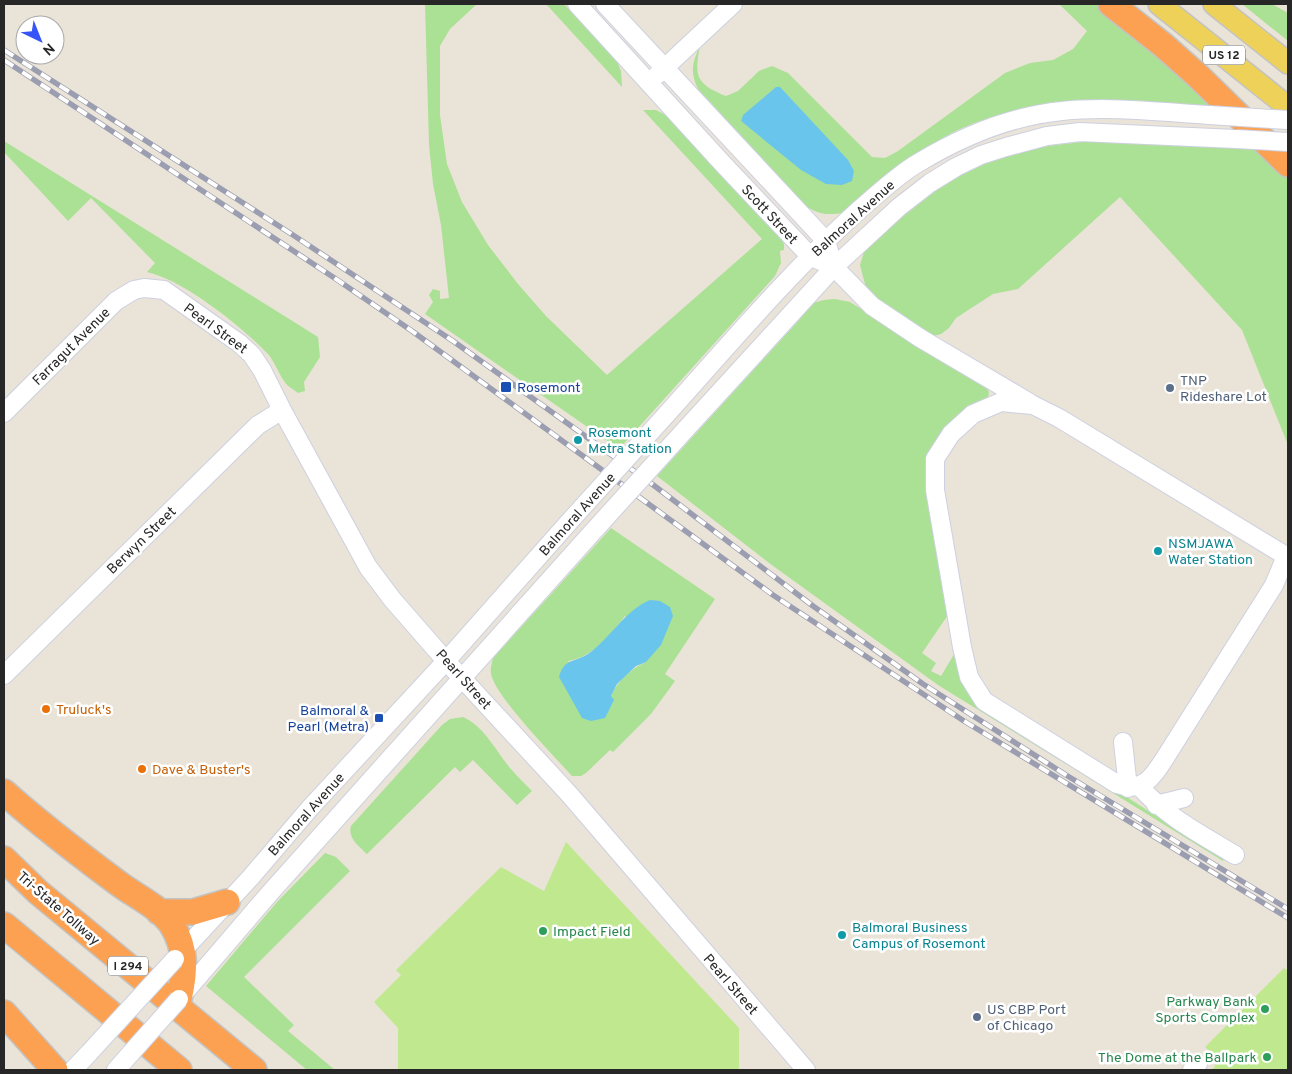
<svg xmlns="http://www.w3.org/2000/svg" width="1292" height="1074" viewBox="0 0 1292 1074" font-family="Overpass,sans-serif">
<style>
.green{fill:#abe194;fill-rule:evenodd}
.pitch{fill:#bfe88f}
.water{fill:#6ac5ec}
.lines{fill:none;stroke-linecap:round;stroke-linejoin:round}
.minor-casing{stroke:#cdd0e0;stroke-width:20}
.major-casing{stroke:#c3c3c3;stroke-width:24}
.highway-casing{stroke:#c3c3c3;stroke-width:28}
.minor{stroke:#fff;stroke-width:18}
.major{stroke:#eed158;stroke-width:21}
.highway{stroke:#fca151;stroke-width:25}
.rail-casing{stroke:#9b9eb1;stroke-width:5.5}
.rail{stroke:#fff;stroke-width:4;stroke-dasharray:11;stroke-linecap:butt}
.minor-bridge-casing{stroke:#cdd0e0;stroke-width:20;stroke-linecap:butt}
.minor-bridge{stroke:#fff;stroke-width:18}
.transit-dot{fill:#1a4fb4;stroke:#fff;stroke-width:2}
.service-dot{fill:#5c6f8a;stroke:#fff;stroke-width:2}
.culture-dot{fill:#0f9aa8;stroke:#fff;stroke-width:2}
.food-dot{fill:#e8710a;stroke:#fff;stroke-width:2}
.leisure-dot{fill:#2e9e5b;stroke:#fff;stroke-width:2}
.labels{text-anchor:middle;stroke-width:5;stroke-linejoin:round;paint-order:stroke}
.shield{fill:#fff;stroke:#686868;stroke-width:1}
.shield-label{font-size:12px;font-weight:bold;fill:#272727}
.street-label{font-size:14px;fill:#272727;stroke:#fff}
.service-label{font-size:14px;fill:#4e5e75;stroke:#fff;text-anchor:start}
.transit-label{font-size:14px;fill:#164399;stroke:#fff;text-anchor:start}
.culture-label{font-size:14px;fill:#0d838f;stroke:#fff;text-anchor:start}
.food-label{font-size:14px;fill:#c56008;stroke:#fff;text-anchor:start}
.leisure-label{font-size:14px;fill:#27864d;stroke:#fff;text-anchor:end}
</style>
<rect width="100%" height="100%" fill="#eae3d8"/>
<!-- green -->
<path class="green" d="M 425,4 L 477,4 L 450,29 L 440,46 L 440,115 L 447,164 L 462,202 L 488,245 L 518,284 L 546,316 L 607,375 L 762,239 L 643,110 L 656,110 L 671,118 L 778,233 L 784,244 L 784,250 L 780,251 L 781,263 L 775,276 L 619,449 L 425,314 L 433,302 L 429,295 L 433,289 L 440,291 L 440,299 L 449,298 L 441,225 L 433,184 L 429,145 Z
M 546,4 L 564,4 L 616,59 L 621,71 L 622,87 Z
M 1059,4 L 1098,4 L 1133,32 L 1218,106 C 1129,102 1044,91 960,129 C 918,148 880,185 844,213 C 828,215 820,215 807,207 L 698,89 C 690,72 692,63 700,46 C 694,76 696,84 726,96 L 738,91 L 759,71 L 772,66 L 788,73 L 872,157 L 885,158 L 898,151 L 1005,73 L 1030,63 L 1053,60 L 1073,49 L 1087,31 Z
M 1242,4 L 1272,4 L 1288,13 L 1288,41 Z
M 4,141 L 318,337 L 320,357 L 304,382 L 305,391 L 298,393 C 293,389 287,386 284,381 C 278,372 274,361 268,354 C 242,327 184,280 147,272 L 155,263 L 91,198 L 68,221 L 4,152 Z
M 1090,141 L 1260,147 L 1288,178 L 1288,445 L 1242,330 L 1120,197 L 1018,289 L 993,294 L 956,318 L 949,328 L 941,334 L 933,336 L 878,302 L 866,288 L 860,265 L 864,252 L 893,221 L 936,187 L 989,160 L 1038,147 Z
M 835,299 L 850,302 L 986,386 L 989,392 L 988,398 L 940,438 L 948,615 L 922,653 L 936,663 L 931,671 L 941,676 L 956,651 L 990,710 L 1224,859 L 1223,861 L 938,685 L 769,563 L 657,476 L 800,319 L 797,316 C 810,303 817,300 835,299 Z
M 611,528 L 715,599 L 665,674 L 675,681 L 651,714 L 613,752 L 610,750 L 586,773 L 581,776 L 572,776 C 556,758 492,693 491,673 C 490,669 492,663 493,658 ZM 625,616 L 646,662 C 630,669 618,681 611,696 L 568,661 C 593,657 611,635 625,616 Z
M 463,717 C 484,726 496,751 510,768 C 517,776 525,784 532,791 L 517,805 L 473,760 L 460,772 L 455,767 L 367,854 C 360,847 347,838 351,826 L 442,725 L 450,719 Z
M 325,853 L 336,857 L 350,871 L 244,977 L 294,1025 L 288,1031 L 335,1070 L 307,1070 L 206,986 L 277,902 Z"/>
<!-- pitch -->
<path class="pitch" d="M 566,842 L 739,1028 L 739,1070 L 398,1070 L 398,1028 L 374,1002 L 401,975 L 396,970 L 501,867 L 544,891 Z
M 1284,968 L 1288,971 L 1288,1070 L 1212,1070 L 1215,1066 C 1214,1057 1212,1053 1205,1047 Z"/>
<!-- water -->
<path class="water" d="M 776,87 L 780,87 L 848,160 L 854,171 L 852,181 L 842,185 L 826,184 L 801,170 L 741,121 L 743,115 Z
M 650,600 L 660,601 L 670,607 L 673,616 L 661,645 L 646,662 L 636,666 L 617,684 L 611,696 L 614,700 L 605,718 L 591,721 L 582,718 L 559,677 C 564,658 574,663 588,654 C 611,638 624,611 650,600 Z"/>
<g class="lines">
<defs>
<path id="minor" d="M 577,4 L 723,164 L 810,256 L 834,267 L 872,306 L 920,338 L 1030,403
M 605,4 L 826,241 L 829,251
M 657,75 L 733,4
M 1001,402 L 1033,405 L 1059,418 L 1286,556 L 1274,585 L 1165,758 C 1152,778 1143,793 1117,784 L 984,701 L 969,677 L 962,647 L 935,490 L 935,459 L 951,434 L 973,414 Z
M 4,413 L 116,301 L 134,290 L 144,288 L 164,290 L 239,343 L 252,355 L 262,370 L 282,410 L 368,567 L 392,599 L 446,661 L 569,794 L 806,1070
M 665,416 C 728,346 789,273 859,210 C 878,194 896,176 918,163 C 961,137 1011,116 1062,111 C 1110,106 1161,112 1209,115
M 685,430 L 834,267 L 899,207 L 930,183 L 956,167 L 981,155 L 1006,147 L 1047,136 L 1080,132 L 1236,139
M 4,675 L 258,425 L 282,410
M 1123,742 L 1128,788
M 1139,786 C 1168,818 1199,833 1235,855
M 1156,805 L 1184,798
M 177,957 L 251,877 L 310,808 L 446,661 L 569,522
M 179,999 L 269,894 L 589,536
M 73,1070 L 89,1053
M 116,1070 L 131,1053
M 1192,1070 L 1198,1064"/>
<path id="major" d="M 1159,4 L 1288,107
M 1214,4 L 1288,63"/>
<path id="highway" d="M 1111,4 L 1163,45 L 1199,77 L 1288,164
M 4,792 C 40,824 79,854 118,883 C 135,896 160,907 172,925 C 187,949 185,973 179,999
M 4,859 L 38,892 L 254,1070
M 159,912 L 193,912 L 227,902
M 4,925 L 179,1070
M 4,1013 L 55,1070"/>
</defs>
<!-- minor casing -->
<use href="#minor" class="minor-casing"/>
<!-- major casing -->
<use href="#major" class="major-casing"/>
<!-- highway casing -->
<use href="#highway" class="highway-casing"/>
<!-- minor -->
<use href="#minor" class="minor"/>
<!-- major -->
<use href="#major" class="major"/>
<!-- highway -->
<use href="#highway" class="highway"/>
<defs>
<path id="rail" d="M 4,50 L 293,235 L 453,341 L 652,484 L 813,606 L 923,684 L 1066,775 L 1288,909
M 4,60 L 336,279 L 412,331 L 773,595 L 964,721 L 1288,918"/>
</defs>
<!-- rail casing -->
<use href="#rail" class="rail-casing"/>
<!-- rail -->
<use href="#rail" class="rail"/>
<defs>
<path id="minor-bridge" d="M 1209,115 L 1288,120
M 1236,139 L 1288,142
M 569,522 L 665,416
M 589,536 L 685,430
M 89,1053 L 175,959
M 131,1053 L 179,999"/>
</defs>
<!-- minor-bridge casing -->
<use href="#minor-bridge" class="minor-bridge-casing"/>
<!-- minor-bridge -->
<use href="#minor-bridge" class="minor-bridge"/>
</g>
<!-- markers -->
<g class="transit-dot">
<rect x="500" y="381" width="12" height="12" rx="2.5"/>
<rect x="374" y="713" width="10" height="10" rx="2.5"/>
</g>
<g class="service-dot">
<circle cx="1170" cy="388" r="5"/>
<circle cx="977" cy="1017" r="5"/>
</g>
<g class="culture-dot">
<circle cx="578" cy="440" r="5"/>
<circle cx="1158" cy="551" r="5"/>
<circle cx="842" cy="935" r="5"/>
</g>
<g class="food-dot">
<circle cx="46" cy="709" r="5"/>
<circle cx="142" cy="769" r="5"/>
</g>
<g class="leisure-dot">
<circle cx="543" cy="931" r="5"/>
<circle cx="1265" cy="1009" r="5"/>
<circle cx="1267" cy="1057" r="5"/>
</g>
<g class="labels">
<!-- shield labels -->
<g class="shield">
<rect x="1203" y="45.5" width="42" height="19" rx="4"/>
<rect x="108" y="956.5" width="40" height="19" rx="4"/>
</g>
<g class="shield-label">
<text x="1224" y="59">US 12</text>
<text x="128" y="970">I 294</text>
</g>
<!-- street labels -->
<g class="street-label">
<text transform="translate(770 214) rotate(47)" y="5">Scott Street</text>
<text transform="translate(853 218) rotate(-42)" y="5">Balmoral Avenue</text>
<text transform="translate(216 328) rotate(36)" y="5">Pearl Street</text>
<text transform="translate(71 346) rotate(-45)" y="5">Farragut Avenue</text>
<text transform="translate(577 514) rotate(-48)" y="5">Balmoral Avenue</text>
<text transform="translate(141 540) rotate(-44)" y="5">Berwyn Street</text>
<text transform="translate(464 679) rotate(48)" y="5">Pearl Street</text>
<text transform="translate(306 814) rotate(-48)" y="5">Balmoral Avenue</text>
<text transform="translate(59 908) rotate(41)" y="5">Tri-State Tollway</text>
<text transform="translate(731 984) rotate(49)" y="5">Pearl Street</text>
</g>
<!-- service labels -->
<g class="service-label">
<text x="1180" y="385">TNP<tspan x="1180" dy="16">Rideshare Lot</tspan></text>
<text x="987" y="1014">US CBP Port<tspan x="987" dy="16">of Chicago</tspan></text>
</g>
<!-- transit labels -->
<g class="transit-label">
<text x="517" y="392">Rosemont</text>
<text x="369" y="715" text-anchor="end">Balmoral &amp;<tspan x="369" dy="16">Pearl (Metra)</tspan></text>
</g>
<!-- culture labels -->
<g class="culture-label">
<text x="588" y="437">Rosemont<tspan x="588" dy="16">Metra Station</tspan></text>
<text x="1168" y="548">NSMJAWA<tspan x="1168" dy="16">Water Station</tspan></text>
<text x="852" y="932">Balmoral Business<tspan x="852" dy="16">Campus of Rosemont</tspan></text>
</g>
<!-- food labels -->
<g class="food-label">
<text x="56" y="714">Truluck's</text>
<text x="152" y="774">Dave &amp; Buster's</text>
</g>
<!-- leisure labels -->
<g class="leisure-label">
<text x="553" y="936" text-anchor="start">Impact Field</text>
<text x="1255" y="1006">Parkway Bank<tspan x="1255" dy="16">Sports Complex</tspan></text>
<text x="1257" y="1062">The Dome at the Ballpark</text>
</g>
</g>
<!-- border -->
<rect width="1292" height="1074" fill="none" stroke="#272727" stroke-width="10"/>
<!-- north arrow -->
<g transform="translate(40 40) rotate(137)"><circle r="24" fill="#ffffff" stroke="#a9a9a9"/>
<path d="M0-4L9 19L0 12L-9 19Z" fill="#3754f7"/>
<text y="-8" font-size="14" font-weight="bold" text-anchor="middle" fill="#272727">N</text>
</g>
</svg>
